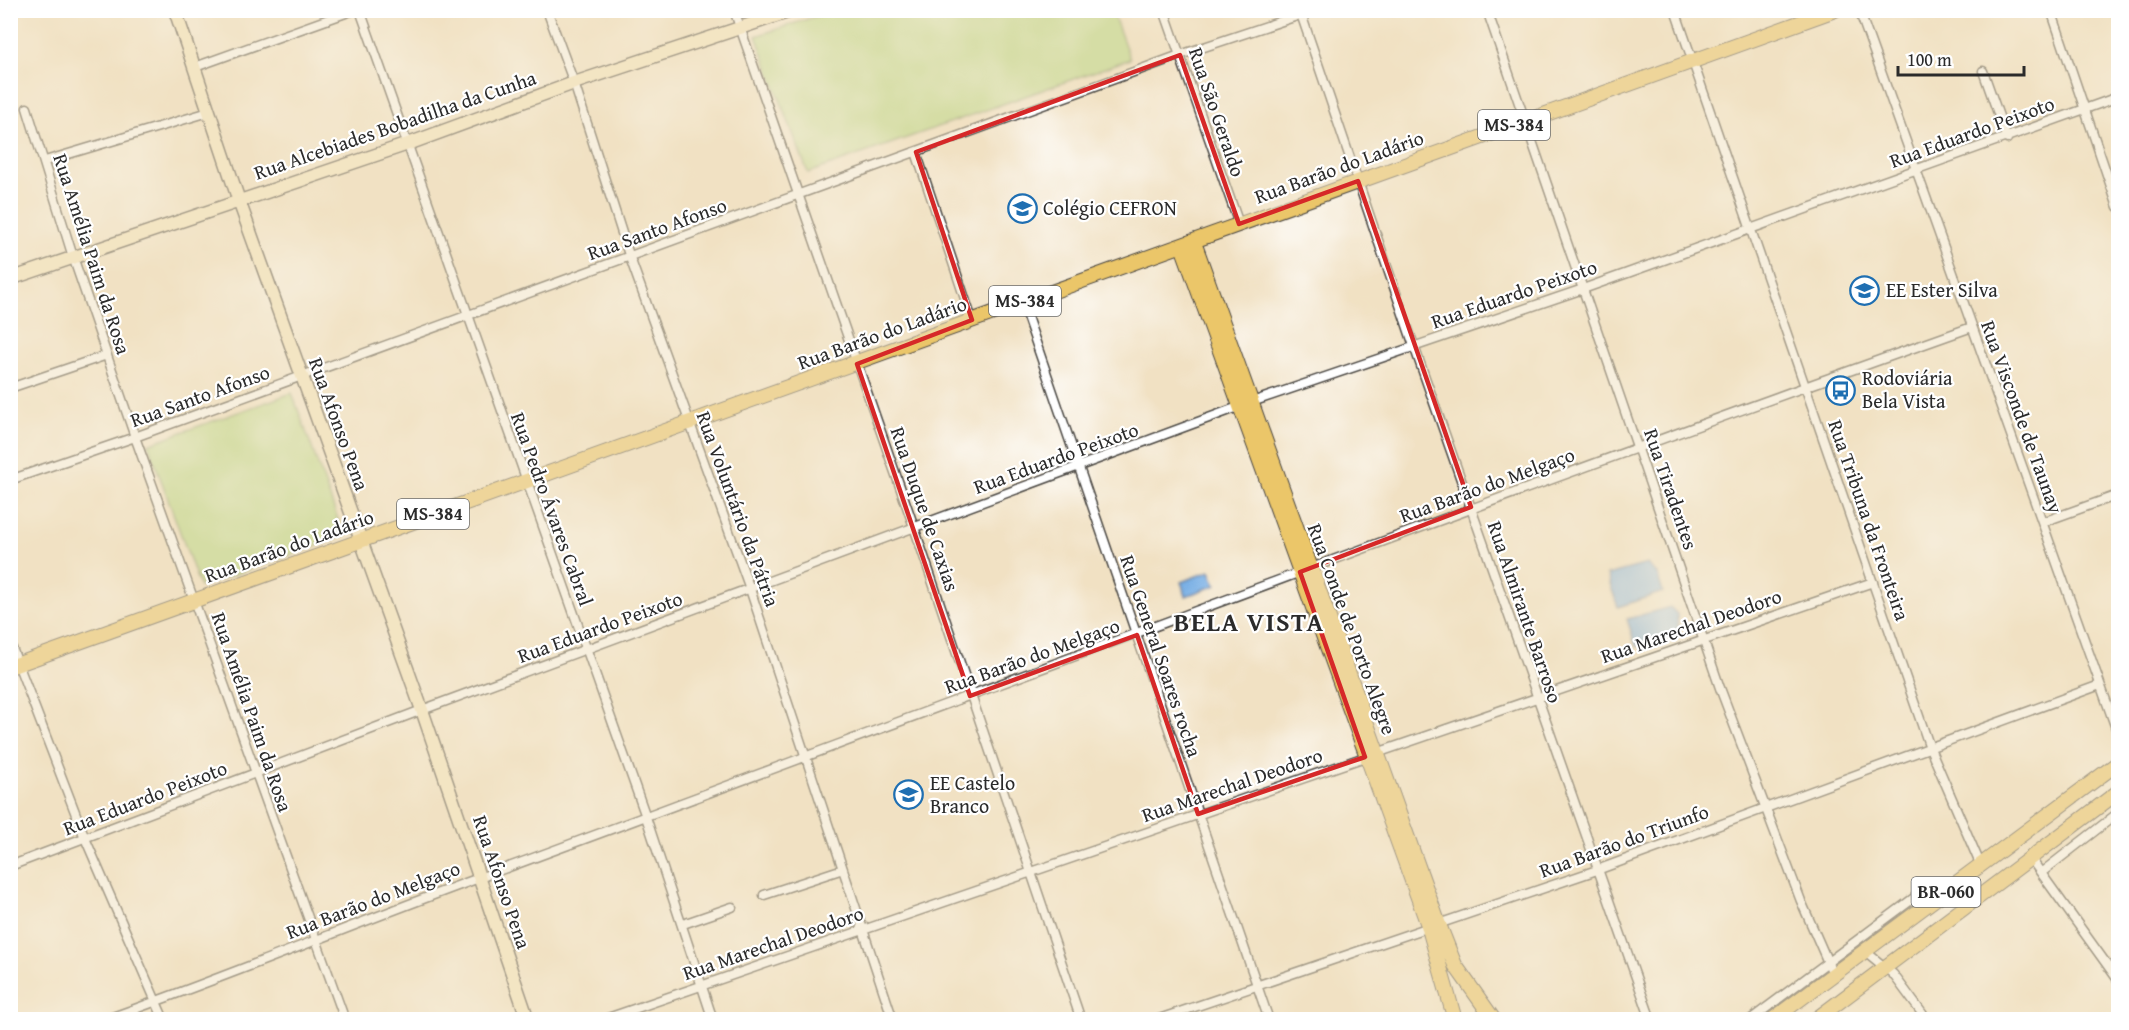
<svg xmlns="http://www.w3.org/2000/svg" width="2129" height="1030" viewBox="0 0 2129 1030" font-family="'Gentium Book Plus',serif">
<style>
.green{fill:#b4d780;stroke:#708156;stroke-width:1.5}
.water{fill:#76ade4;stroke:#506c88;stroke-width:1.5}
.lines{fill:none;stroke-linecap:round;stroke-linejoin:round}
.street-casing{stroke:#494642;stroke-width:11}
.secondary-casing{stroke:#494642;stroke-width:15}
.primary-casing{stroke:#494642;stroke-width:16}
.street{stroke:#fff;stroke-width:8}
.secondary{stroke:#f7e8c3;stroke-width:12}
.primary{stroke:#ebc669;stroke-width:14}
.marked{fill:none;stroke:#d62828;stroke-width:4.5;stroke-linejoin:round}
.labels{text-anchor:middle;stroke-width:4.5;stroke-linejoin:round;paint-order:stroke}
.shield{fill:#fff;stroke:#6b6b6b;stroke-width:1.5}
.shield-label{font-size:18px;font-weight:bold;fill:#2b2b2b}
.street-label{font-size:20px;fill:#2b2b2b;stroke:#fff}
.poi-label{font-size:20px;fill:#2b2b2b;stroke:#fff;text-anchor:start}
.district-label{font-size:26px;font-weight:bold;letter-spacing:1.5px;fill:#2b2b2b;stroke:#fff}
</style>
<rect width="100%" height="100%" fill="#fff"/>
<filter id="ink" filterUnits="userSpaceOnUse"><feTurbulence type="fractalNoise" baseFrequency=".0167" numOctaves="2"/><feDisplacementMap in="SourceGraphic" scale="12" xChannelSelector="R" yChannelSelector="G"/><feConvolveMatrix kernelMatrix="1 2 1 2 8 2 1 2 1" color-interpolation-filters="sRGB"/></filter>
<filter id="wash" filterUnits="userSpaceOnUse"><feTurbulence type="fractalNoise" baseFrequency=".008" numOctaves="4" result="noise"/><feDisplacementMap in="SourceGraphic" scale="24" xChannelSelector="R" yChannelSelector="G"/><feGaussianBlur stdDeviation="1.35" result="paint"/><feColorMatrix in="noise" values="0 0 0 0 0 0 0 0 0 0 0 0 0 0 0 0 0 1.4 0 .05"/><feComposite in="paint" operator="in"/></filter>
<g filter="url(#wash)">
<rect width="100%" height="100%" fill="#f1e1c3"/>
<!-- green -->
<path class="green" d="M 832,11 L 1112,11 L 1130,59 L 808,173 L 756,36 Z
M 292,393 L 344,536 L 200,587 L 148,444 Z"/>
<!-- water -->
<path class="water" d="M 1647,564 L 1657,574 L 1663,592 L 1618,607 L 1607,575 Z
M 1210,571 L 1216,585 L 1186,596 L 1181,582 Z
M 1670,607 L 1677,614 L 1678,630 L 1636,647 L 1627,619 Z"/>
</g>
<g filter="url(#ink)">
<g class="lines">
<defs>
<path id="street" d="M 360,10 L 646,817 L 713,1020
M 547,10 L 574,83 L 629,255 L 750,589 L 893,1020
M 734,10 L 914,527 L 1081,1020
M 1164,10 L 1239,224
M 1487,10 L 1720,688 L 1801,901 L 1833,974
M 1675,10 L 1930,748 L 1981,866
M 1859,10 L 2118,734
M 2051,10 L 2118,207
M 1300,11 L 1414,346 L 1651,1020
M 195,67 L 354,10
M 1983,71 L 2007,139
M 27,108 L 73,257 L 135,437 L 345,1020
M 916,152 L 972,320
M 45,161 L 209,112
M 1022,302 L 1269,1020
M 10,388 L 107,355
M 10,480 L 135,437 L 1180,55 L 1315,10
M 2043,522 L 2118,495
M 10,643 L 85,838 L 164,1020
M 2031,859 L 2118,980
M 10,866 L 422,710 L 1249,403 L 1583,289 L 2118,97
M 2042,872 L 2118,813
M 764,895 L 843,869
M 683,924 L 732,907
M 1865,951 L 1893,974 L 1927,1020
M 104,1020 C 230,976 353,924 479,878 C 977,694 1472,505 1972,327
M 602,1020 L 1873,582
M 1156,1020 L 1597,870 L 2100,685
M 1750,1020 L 1926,889"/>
<path id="secondary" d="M 175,10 L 239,201 L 422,710 L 528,1020
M 10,279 L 408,144 L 574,83 L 794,10"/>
<path id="primary" d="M 1194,242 L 1438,922 L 1455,965 L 1494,1020
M 1182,246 L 1428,925 L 1455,1020
M 10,667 L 1835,10
M 1772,1020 L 2118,763
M 1815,1020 L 2118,792"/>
</defs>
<!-- street casing -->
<use href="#street" class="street-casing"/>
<!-- secondary casing -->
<use href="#secondary" class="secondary-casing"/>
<!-- primary casing -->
<use href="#primary" class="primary-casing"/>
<!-- street -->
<use href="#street" class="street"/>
<!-- secondary -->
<use href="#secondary" class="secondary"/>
<!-- primary -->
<use href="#primary" class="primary"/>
</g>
</g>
<!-- marked area -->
<path d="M0 0H2129V1030H0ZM 1180,55 L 1239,224 L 1358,181 L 1471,507 L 1300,572 L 1365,757 L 1198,814 L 1137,635 L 970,696 L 857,364 L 972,320 L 916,152 Z" fill="#f1e1c3" fill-opacity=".55" fill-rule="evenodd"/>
<path class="marked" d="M 1180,55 L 1239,224 L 1358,181 L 1471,507 L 1300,572 L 1365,757 L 1198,814 L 1137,635 L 970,696 L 857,364 L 972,320 L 916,152 Z"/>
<!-- icons -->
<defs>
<symbol id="school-ring" viewBox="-11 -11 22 22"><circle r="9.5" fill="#fff" stroke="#1f6fb2" stroke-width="1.5"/><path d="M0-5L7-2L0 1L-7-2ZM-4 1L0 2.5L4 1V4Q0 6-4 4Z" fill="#1f6fb2"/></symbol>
<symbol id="bus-ring" viewBox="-11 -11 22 22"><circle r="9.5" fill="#fff" stroke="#1f6fb2" stroke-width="1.5"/><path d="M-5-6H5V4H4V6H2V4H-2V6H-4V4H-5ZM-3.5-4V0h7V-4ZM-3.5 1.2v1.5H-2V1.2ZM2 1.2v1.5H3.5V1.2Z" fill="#1f6fb2"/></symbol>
</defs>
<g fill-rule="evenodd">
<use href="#school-ring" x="1006" y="192" width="33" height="33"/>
<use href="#school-ring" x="1848" y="274" width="33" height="33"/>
<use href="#bus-ring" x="1824" y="374" width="33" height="33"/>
<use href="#school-ring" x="892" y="778" width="33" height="33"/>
</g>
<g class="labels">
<!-- shield labels -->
<g class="shield">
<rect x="1478" y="110" width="72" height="30" rx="4.5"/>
<rect x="989" y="286" width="72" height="30" rx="4.5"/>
<rect x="397" y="499" width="72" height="30" rx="4.5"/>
<rect x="1911.5" y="877" width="69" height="30" rx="4.5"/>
</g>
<g class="shield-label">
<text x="1514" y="131">MS-384</text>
<text x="1025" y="307">MS-384</text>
<text x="433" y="520">MS-384</text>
<text x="1946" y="898">BR-060</text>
</g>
<!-- street labels -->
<g class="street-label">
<text transform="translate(1217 112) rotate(71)" y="7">Rua São Geraldo</text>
<text transform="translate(395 125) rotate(-19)" y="7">Rua Alcebiades Bobadilha da Cunha</text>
<text transform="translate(1972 132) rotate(-20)" y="7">Rua Eduardo Peixoto</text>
<text transform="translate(1339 167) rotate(-20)" y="7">Rua Barão do Ladário</text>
<text transform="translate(657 229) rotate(-20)" y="7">Rua Santo Afonso</text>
<text transform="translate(92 254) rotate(72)" y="7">Rua Amélia Paim da Rosa</text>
<text transform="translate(1514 294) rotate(-19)" y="7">Rua Eduardo Peixoto</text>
<text transform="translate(882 333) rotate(-20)" y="7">Rua Barão do Ladário</text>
<text transform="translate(200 396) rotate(-20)" y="7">Rua Santo Afonso</text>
<text transform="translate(2022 417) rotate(70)" y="7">Rua Visconde de Taunay</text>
<text transform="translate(339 424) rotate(70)" y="7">Rua Afonso Pena</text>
<text transform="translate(1056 458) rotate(-20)" y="7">Rua Eduardo Peixoto</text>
<text transform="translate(1487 485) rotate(-20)" y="7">Rua Barão do Melgaço</text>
<text transform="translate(1671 489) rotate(71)" y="7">Rua Tiradentes</text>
<text transform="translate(552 509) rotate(70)" y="7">Rua Pedro Ávares Cabral</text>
<text transform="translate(738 509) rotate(70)" y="7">Rua Voluntário da Pátria</text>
<text transform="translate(925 509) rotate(71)" y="7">Rua Duque de Caxias</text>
<text transform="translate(1869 520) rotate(71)" y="7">Rua Tribuna da Fronteira</text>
<text transform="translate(289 546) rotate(-20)" y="7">Rua Barão do Ladário</text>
<text transform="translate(1525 612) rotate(71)" y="7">Rua Almirante Barroso</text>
<text transform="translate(1691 626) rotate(-19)" y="7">Rua Marechal Deodoro</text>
<text transform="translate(600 627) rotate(-20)" y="7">Rua Eduardo Peixoto</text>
<text transform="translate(1352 629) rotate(70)" y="7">Rua Conde de Porto Alegre</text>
<text transform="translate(1032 656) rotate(-20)" y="7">Rua Barão do Melgaço</text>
<text transform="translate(1161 656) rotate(71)" y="7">Rua General Soares rocha</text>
<text transform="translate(252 712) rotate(71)" y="7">Rua Amélia Paim da Rosa</text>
<text transform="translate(1232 785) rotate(-19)" y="7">Rua Marechal Deodoro</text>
<text transform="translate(145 798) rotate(-21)" y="7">Rua Eduardo Peixoto</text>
<text transform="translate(1624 841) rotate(-20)" y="7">Rua Barão do Triunfo</text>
<text transform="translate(502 882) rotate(71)" y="7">Rua Afonso Pena</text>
<text transform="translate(373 900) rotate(-21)" y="7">Rua Barão do Melgaço</text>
<text transform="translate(773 943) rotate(-19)" y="7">Rua Marechal Deodoro</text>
</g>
<!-- poi labels -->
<g class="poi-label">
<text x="1043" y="215">Colégio CEFRON</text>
<text x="1886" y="297">EE Ester Silva</text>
<text x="1862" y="385">Rodoviária<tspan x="1862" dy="23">Bela Vista</tspan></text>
<text x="930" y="790">EE Castelo<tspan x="930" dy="23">Branco</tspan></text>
</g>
<!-- district labels -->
<g class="district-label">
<text x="1249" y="631">BELA VISTA</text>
</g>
</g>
<!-- margin -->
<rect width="2129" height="1030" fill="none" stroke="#fff" stroke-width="36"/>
<!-- scale -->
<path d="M1898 66v9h126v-9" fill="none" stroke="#2b2b2b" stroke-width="3"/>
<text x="1907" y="66" font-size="18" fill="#2b2b2b" stroke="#ffffff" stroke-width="4.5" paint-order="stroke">100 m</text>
</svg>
